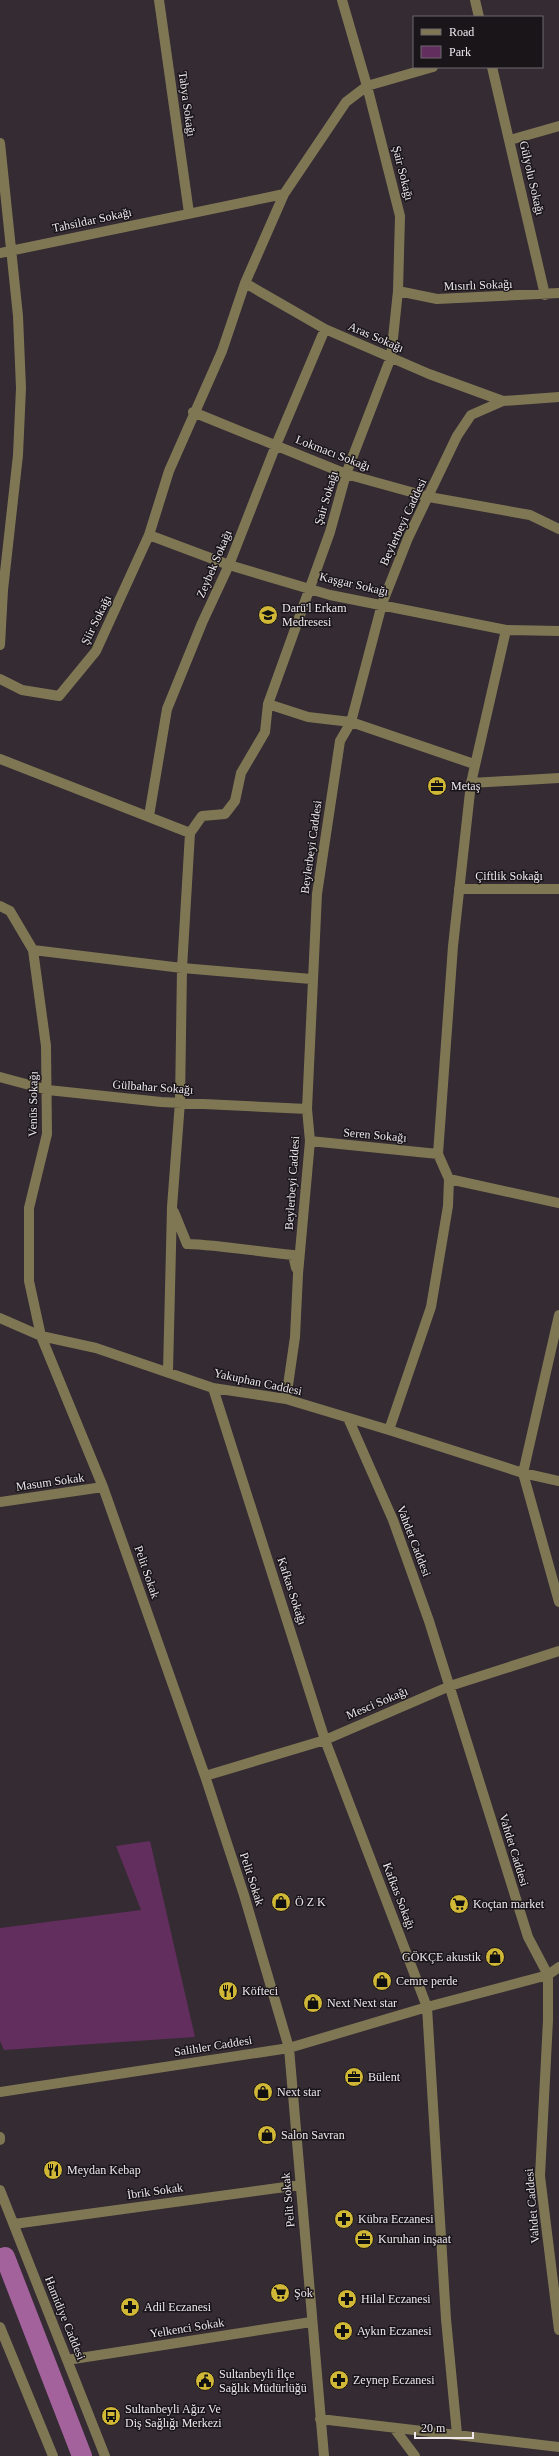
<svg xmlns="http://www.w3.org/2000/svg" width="559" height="2456" viewBox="0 0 559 2456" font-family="'Times New Roman',serif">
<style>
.green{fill:#622e5d}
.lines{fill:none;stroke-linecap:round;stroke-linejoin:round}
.canal{stroke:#a3629c;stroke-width:20}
.minor{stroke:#7f7754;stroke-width:10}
.labels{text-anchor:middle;stroke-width:3;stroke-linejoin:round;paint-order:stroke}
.street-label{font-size:12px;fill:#eee8ed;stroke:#191519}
.poi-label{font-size:12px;fill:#eee8ed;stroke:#191519;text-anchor:start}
</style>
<rect width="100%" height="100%" fill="#342b33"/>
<!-- green -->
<path class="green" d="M 150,1841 L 195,2037 L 4,2050 L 0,2041 L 0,1928 L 141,1910 L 116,1846 Z"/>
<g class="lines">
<!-- canal -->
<path class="canal" d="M 5,2257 L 82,2456"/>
<!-- minor -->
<path class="minor" d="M 159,0 L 189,213
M 475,0 L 479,17
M 433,67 L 367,86 L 400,216 L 398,291 L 391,357 L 346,474 L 330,532 L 268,704 L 308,717 L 351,722 L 474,764
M 492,67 L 545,295
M 510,140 L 559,126
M 0,143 L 18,316 L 21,388 L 18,455 L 3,590 L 0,645
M 0,253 L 284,194
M 245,283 L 325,329 L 429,374 L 503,401
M 398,291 L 437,299 L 559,293
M 193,412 L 346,474 L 429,497 L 530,515 L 559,529
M 149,535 L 229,565 L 330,595 L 506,630 L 559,631
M 0,679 L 22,690 L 59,696 L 96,651 L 149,535 L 169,471 L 222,351 L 245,283 L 284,194 L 346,102 L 367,86 L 342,0
M 0,759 L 190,833 L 182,968 L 180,1102 L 172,1207 L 168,1371
M 471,783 L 559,778
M 149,816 L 167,709 L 202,623 L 229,565 L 276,445 L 325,329
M 190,833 L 202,816 L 225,814 L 235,801 L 241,773 L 265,732 L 268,704
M 459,889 L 559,889
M 0,906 L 10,911 L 33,950 L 46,1046 L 47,1134 L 29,1208 L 29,1281 L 41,1336 L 103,1487 L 205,1776 L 244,1895 L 289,2048 L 324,2456
M 33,950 L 182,968 L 311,979
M 0,1077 L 48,1090 L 161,1102 L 307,1109
M 310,1141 L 438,1154
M 449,1179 L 438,1154 L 453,946 L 471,783 L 506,630
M 174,1212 L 187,1244 C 222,1245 258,1252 293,1255 L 296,1268
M 559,1315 L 523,1473 L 559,1602
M 0,1318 L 41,1336 L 96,1348 L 213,1388 L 286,1399 L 389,1430 L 523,1473 L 559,1481
M 213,1388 L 325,1740 L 427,2007 L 446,2319 L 457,2434
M 286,1399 L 295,1337 L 298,1274 L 310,1141 L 307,1109 L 317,894 L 340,741 L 351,722 L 382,604 L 408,538 L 457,436 L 471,415 L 503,401 L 559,397
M 348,1418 L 393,1520 L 429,1621 L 528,1937 L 548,1975 L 548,2020 L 540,2176 L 559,2330
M 389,1430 L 431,1307 L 448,1206 L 449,1179 L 559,1203
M 0,1502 L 103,1487
M 205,1776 L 325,1740 L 450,1686 L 559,1651
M 0,2092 L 289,2048 L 427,2007 L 548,1975 L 559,1967
M 0,2137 L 0,2140
M 0,2190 L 105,2456
M 14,2224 L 300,2185
M 0,2327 L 53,2456
M 67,2360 L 311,2322
M 320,2419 L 559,2447
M 394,2428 L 415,2456"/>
</g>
<!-- icons -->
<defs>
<symbol id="school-disc" viewBox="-11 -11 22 22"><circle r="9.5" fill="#d1b736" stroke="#191519"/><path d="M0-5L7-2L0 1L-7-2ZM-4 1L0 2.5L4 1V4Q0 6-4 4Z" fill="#111"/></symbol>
<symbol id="office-disc" viewBox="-11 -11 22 22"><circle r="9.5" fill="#d1b736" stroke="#191519"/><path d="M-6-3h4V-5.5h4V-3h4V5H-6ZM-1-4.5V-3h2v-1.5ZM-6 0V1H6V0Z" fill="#111"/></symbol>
<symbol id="shop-disc" viewBox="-11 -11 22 22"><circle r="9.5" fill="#d1b736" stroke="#191519"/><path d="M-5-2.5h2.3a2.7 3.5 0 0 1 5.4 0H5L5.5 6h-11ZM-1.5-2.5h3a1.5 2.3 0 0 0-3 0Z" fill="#111"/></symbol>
<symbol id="supermarket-disc" viewBox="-11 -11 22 22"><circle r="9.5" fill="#d1b736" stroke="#191519"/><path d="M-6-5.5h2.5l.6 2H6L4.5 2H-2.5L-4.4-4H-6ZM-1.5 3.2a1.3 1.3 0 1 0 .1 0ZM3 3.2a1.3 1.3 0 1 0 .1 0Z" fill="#111"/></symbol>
<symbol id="restaurant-disc" viewBox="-11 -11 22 22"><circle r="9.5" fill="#d1b736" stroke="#191519"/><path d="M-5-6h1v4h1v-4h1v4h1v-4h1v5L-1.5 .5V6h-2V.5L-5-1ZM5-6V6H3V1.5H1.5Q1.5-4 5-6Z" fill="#111"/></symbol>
<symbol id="pharmacy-disc" viewBox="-11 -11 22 22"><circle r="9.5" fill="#d1b736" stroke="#191519"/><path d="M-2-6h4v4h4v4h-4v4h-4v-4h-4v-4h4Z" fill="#111"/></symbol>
<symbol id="civic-disc" viewBox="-11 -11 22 22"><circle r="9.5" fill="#d1b736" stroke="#191519"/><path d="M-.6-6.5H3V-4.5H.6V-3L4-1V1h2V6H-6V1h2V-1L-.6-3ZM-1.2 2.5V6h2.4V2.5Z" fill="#111"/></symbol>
<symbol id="bus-disc" viewBox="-11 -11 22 22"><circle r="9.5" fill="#d1b736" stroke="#191519"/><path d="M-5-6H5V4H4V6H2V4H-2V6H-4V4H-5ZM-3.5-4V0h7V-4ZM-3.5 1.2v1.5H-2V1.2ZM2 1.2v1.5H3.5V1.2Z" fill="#111"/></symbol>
</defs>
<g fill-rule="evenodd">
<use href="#school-disc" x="257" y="604" width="22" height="22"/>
<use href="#office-disc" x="426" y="775" width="22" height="22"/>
<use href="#shop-disc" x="270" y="1891" width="22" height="22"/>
<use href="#supermarket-disc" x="448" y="1893" width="22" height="22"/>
<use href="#shop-disc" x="484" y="1946" width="22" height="22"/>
<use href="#shop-disc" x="371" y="1970" width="22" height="22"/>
<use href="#restaurant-disc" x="217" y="1980" width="22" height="22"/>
<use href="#shop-disc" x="302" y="1992" width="22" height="22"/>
<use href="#office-disc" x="343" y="2066" width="22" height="22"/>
<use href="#shop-disc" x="252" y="2081" width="22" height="22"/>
<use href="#shop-disc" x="256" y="2124" width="22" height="22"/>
<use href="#restaurant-disc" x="42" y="2159" width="22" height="22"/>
<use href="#pharmacy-disc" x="333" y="2208" width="22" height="22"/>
<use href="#office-disc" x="353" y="2228" width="22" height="22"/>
<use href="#supermarket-disc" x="269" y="2282" width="22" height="22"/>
<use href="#pharmacy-disc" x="336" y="2288" width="22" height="22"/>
<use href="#pharmacy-disc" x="119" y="2296" width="22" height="22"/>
<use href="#pharmacy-disc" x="332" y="2320" width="22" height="22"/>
<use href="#pharmacy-disc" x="328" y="2369" width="22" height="22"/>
<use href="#civic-disc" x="194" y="2370" width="22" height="22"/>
<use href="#bus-disc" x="100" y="2405" width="22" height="22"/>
</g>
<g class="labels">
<!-- street labels -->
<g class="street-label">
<text transform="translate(187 104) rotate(82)" y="4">Tabya Sokağı</text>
<text transform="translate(403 173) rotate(76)" y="4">Şair Sokağı</text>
<text transform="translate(532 178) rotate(77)" y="4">Gülyolu Sokağı</text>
<text transform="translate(92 220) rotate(-12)" y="4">Tahsildar Sokağı</text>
<text transform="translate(478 285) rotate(-2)" y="4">Mısırlı Sokağı</text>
<text transform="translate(376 337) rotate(23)" y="4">Aras Sokağı</text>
<text transform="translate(333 453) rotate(21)" y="4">Lokmacı Sokağı</text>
<text transform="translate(326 498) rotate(-73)" y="4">Şair Sokağı</text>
<text transform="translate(403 522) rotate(-65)" y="4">Beylerbeyi Caddesi</text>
<text transform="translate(214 564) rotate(-67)" y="4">Zeybek Sokağı</text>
<text transform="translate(354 584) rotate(13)" y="4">Kaşgar Sokağı</text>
<text transform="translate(96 620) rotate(-64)" y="4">Şiir Sokağı</text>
<text transform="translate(311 847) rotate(-82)" y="4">Beylerbeyi Caddesi</text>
<text x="509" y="880">Çiftlik Sokağı</text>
<text transform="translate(153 1087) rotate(4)" y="4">Gülbahar Sokağı</text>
<text transform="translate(33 1104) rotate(-89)" y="4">Venüs Sokağı</text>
<text transform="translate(375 1135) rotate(5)" y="4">Seren Sokağı</text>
<text transform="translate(292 1183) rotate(-86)" y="4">Beylerbeyi Caddesi</text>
<text transform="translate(258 1382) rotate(12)" y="4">Yakuphan Caddesi</text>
<text transform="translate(50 1482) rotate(-8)" y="4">Masum Sokak</text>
<text transform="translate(414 1541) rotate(69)" y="4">Vahdet Caddesi</text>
<text transform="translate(147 1572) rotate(71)" y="4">Pelit Sokak</text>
<text transform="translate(292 1591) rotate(72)" y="4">Kafkas Sokağı</text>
<text transform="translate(377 1703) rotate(-23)" y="4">Mesci Sokağı</text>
<text transform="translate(514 1850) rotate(73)" y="4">Vahdet Caddesi</text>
<text transform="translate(252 1879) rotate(72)" y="4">Pelit Sokak</text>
<text transform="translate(399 1896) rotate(69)" y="4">Kafkas Sokağı</text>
<text transform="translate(213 2046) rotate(-9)" y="4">Salihler Caddesi</text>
<text transform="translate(155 2191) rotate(-8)" y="4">İbrik Sokak</text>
<text transform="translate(288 2200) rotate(-95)" y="4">Pelit Sokak</text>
<text transform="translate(532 2206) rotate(-95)" y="4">Vahdet Caddesi</text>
<text transform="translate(65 2318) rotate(68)" y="4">Hamidiye Caddesi</text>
<text transform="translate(187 2328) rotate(-9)" y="4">Yelkenci Sokak</text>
</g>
<!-- poi labels -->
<g class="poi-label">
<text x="282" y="612">Darü'l Erkam<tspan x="282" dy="14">Medresesi</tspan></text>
<text x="451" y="790">Metaş</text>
<text x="295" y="1906">Ö Z K</text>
<text x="473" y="1908">Koçtan market</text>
<text x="481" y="1961" text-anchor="end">GÖKÇE akustik</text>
<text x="396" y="1985">Cemre perde</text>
<text x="242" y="1995">Köfteci</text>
<text x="327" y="2007">Next Next star</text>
<text x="368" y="2081">Bülent</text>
<text x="277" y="2096">Next star</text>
<text x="281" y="2139">Salon Savran</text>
<text x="67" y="2174">Meydan Kebap</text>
<text x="358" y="2223">Kübra Eczanesi</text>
<text x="378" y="2243">Kuruhan inşaat</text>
<text x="294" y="2297">Şok</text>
<text x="361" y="2303">Hilal Eczanesi</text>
<text x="144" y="2311">Adil Eczanesi</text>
<text x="357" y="2335">Aykın Eczanesi</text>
<text x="219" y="2378">Sultanbeyli İlçe<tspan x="219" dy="14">Sağlık Müdürlüğü</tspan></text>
<text x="353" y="2384">Zeynep Eczanesi</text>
<text x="125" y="2413">Sultanbeyli Ağız Ve<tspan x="125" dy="14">Diş Sağlığı Merkezi</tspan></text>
</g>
</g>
<!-- legend -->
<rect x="413" y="16" width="130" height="52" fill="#191519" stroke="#6e696e"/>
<rect x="421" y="29" width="20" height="6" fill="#7f7754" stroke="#6e696e"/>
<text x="449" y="36" font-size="12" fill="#eee8ed">Road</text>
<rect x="421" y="46" width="20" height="12" fill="#622e5d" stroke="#6e696e"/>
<text x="449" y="56" font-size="12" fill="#eee8ed">Park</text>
<!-- scale -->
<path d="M415 2432v6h58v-6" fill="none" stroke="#eee8ed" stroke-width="2"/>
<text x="421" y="2432" font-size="12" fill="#eee8ed" stroke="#191519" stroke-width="3" paint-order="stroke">20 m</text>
</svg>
